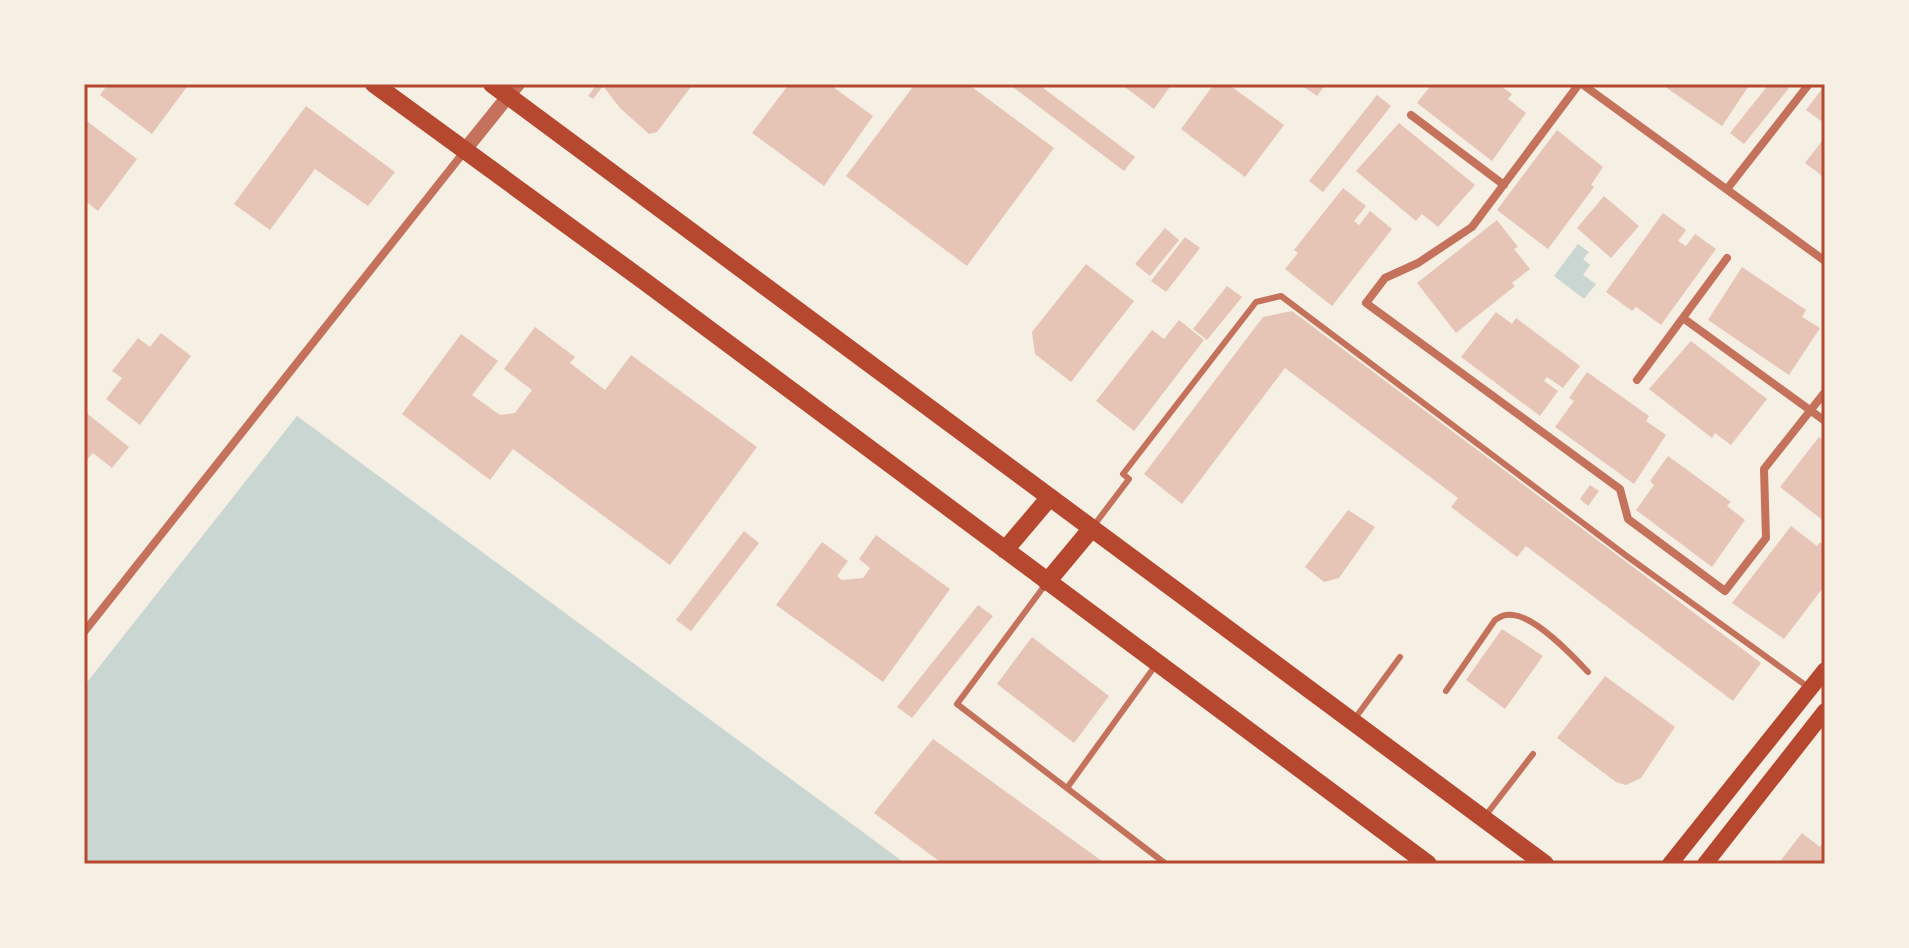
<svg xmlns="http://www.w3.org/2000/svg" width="1909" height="948" viewBox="0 0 1909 948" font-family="'Fira Sans',sans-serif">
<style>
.water{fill:#c9d6d2}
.building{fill:#e6c5b7}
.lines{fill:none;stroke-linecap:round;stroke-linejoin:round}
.service{stroke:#c5725c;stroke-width:6}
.minor{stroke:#c5725c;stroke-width:8}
.tertiary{stroke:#c5725c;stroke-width:14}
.secondary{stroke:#b5482f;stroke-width:16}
.primary{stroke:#b5482f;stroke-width:18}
.neatline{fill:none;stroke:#b5482f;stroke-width:3}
</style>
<rect width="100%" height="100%" fill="#f6efe4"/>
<!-- water -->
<path class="water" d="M 1578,244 L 1589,252 L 1583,259 L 1590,265 L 1583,275 L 1596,284 L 1584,299 L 1554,276 Z
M 297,416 L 837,813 L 906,864 L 84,864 L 84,686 Z"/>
<!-- building -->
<path class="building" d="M 108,84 L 189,84 L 152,134 L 100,95 Z
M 597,84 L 693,84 L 657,132 L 649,134 L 620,108 L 603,86 L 593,99 L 588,96 Z
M 789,84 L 829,84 L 873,116 L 824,186 L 752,133 Z
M 915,84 L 968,84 L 1054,148 L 967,266 L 846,176 Z
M 1009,84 L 1038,84 L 1135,157 L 1124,171 Z
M 1121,84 L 1172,84 L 1154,109 Z
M 1214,84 L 1228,84 L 1284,125 L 1245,177 L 1181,129 Z
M 1300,84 L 1326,84 L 1317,96 Z
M 1432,84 L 1498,84 L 1512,94 L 1508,99 L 1526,113 L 1492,161 L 1417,103 Z
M 1661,84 L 1750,84 L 1722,126 Z
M 1769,84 L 1784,84 L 1789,88 L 1744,144 L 1730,133 Z
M 1825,85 L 1825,115 L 1821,121 L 1806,110 Z
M 1377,95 L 1391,106 L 1323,192 L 1309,181 Z
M 306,106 L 395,172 L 368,206 L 315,169 L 270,230 L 234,204 Z
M 84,119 L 137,159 L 98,211 L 84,200 Z
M 1399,123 L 1475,185 L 1438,227 L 1422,214 L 1416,221 L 1356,171 Z
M 1557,130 L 1603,167 L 1591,185 L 1594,187 L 1548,249 L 1497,210 Z
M 1825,137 L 1825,178 L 1805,163 Z
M 1343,188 L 1366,206 L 1354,221 L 1359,225 L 1370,211 L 1392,229 L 1332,306 L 1285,269 L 1298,253 L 1294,250 Z
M 1604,196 L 1639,226 L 1611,258 L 1577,228 Z
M 1663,213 L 1686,230 L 1678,241 L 1686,246 L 1695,234 L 1716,249 L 1661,325 L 1636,307 L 1632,311 L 1606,292 Z
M 1497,220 L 1518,247 L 1514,249 L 1530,269 L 1512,283 L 1515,286 L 1456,333 L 1417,283 Z
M 1165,228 L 1179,240 L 1150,276 L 1135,264 Z
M 1185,237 L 1200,248 L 1166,292 L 1151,281 Z
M 1086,264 L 1134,301 L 1071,382 L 1035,354 L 1032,332 Z
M 1742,267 L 1806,310 L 1802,317 L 1820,328 L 1789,375 L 1708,320 Z
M 1227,286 L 1242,297 L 1207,340 L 1193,329 Z
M 1292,311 L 1761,663 L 1733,701 L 1526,546 L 1517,557 L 1451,507 L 1458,498 L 1285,368 L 1182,504 L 1144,474 L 1263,317 Z
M 1496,312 L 1512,324 L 1516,318 L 1580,366 L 1563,388 L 1547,377 L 1544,381 L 1558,391 L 1540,416 L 1461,357 Z
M 1179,320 L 1204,340 L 1134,431 L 1096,401 L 1152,330 L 1164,339 Z
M 535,327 L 575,357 L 570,363 L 605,390 L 631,355 L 757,447 L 670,565 L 513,449 L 490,480 L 402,414 L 461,334 L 498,361 L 472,395 L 500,415 L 515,413 L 532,390 L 504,369 Z
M 161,333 L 191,356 L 140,425 L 106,399 L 122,378 L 112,371 L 138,338 L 150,347 Z
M 1691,341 L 1767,399 L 1731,445 L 1715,433 L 1712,438 L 1649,389 Z
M 1587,372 L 1649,416 L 1646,421 L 1666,435 L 1634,484 L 1555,427 L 1574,401 L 1569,398 Z
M 84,411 L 129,447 L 112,468 L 93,453 L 84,463 Z
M 1819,437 L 1825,442 L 1825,522 L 1780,487 Z
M 1668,456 L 1731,502 L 1727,506 L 1745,520 L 1712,567 L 1636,510 L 1654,485 L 1650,481 Z
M 1590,485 L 1599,491 L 1588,506 L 1580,499 Z
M 1348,510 L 1375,527 L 1339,578 L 1324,582 L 1305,567 Z
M 1791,526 L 1817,546 L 1820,542 L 1825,546 L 1825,585 L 1784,639 L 1732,603 Z
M 744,531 L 759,543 L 691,631 L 676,620 Z
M 876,535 L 950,589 L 883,682 L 776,605 L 822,542 L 848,561 L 837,576 L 842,580 L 863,578 L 870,568 L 859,559 Z
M 978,605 L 993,616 L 912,718 L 897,707 Z
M 1502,629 L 1543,656 L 1505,709 L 1466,680 Z
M 1032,637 L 1109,696 L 1074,743 L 997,684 Z
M 1605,676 L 1675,727 L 1641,778 L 1626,785 L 1616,782 L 1557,738 Z
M 933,739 L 1106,864 L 943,864 L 874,813 Z
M 1802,833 L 1820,847 L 1825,840 L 1825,864 L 1778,864 Z"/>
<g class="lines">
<!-- service -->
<path class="service" d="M 1092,528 L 1129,479 L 1123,474 L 1256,302 L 1281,296 L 1628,557 L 1808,687
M 1045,585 L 957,704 L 1166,864
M 1446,691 L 1495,620 C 1501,616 1505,614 1513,615 C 1536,617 1572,655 1588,672
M 1353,721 L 1400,657
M 1067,788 L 1155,666
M 1486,815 L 1533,754"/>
<!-- minor -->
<path class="minor" d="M 1579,84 L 1472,227 L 1418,263 L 1385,278 L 1366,303 L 1620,489 L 1628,519 L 1725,591 L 1766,538 L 1764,469 L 1825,392
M 1582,84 L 1825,261
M 1411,115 L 1504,185
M 1727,189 L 1809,84
M 1683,318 L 1825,421
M 1637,380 L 1727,258
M 84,632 L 464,152"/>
<!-- tertiary -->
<path class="tertiary" d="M 464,151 L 518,84"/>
<!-- secondary -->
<path class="secondary" d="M 1670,864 L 1825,670
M 1705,864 L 1825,711"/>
<!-- primary -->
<path class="primary" d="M 374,84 L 644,281 L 1428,864
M 492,84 L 1545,864
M 1005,550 L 1050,497
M 1047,582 L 1092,528"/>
</g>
<!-- border -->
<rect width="1909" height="948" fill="none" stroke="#f6efe4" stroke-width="172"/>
<rect x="86" y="86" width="1737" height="776" class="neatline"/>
</svg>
